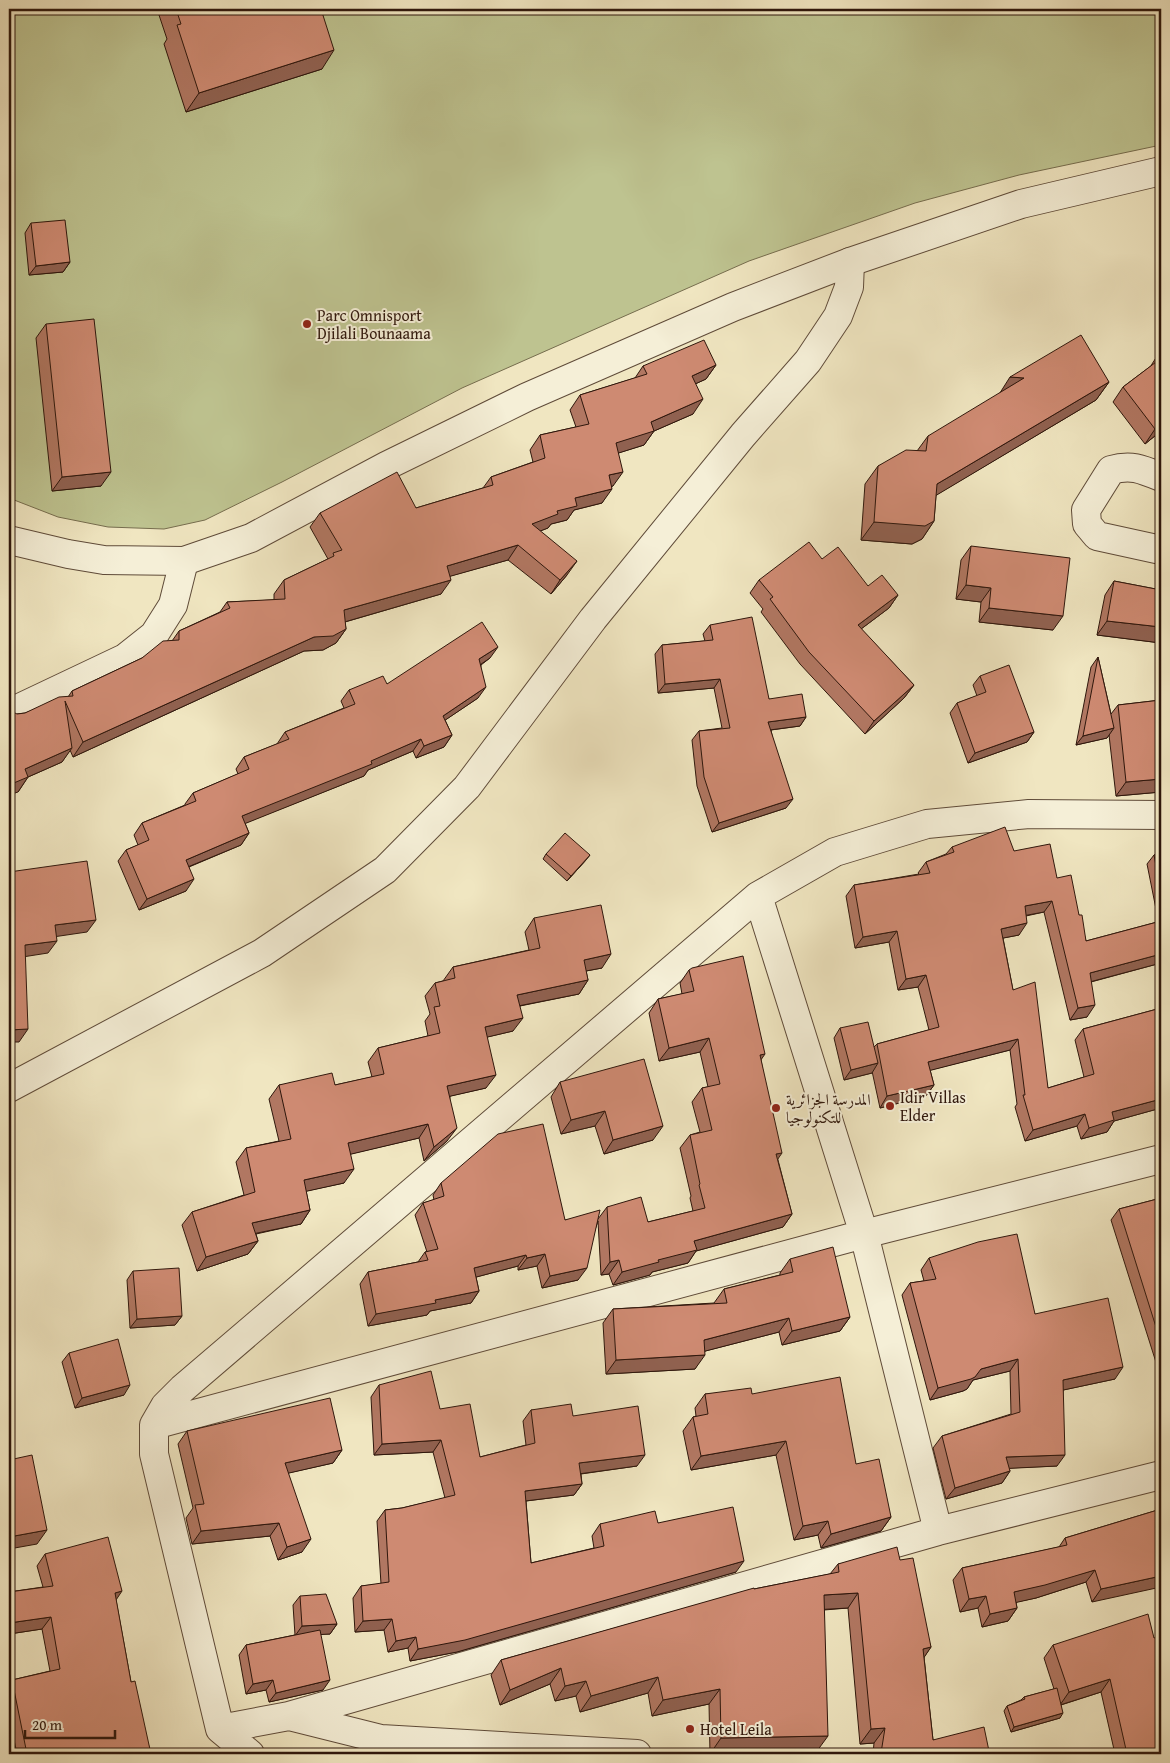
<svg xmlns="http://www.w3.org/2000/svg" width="1170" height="1763" viewBox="0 0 1170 1763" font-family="'Gentium Book Plus',Amiri,serif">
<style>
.green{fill:#bec390;stroke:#766d4e}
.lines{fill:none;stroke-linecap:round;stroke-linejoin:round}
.minor-casing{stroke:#5f4b39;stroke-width:30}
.tertiary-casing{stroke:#5f4b39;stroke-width:30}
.minor{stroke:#f5efd7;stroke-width:28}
.tertiary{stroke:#f5efd7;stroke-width:28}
.wall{fill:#b17762;stroke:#2f170c}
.shaded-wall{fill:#906150;stroke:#2f170c}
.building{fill:#ce8a72;stroke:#2f170c}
.poi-dot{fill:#8f2418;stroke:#f5efd7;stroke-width:2}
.labels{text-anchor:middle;stroke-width:4;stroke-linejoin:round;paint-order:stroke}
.poi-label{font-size:16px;fill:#2f170c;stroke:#f5efd7;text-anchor:start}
</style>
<rect width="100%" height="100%" fill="#f0e6c1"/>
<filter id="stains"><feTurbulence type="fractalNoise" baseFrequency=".004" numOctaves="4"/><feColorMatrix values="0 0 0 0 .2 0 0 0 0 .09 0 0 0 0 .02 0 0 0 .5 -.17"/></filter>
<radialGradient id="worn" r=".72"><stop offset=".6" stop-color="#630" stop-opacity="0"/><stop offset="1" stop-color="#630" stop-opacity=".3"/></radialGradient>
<!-- green -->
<path class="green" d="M 9,9 L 1161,9 L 1161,145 L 1019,175 L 915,203 L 749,261 L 462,388 L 282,482 L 205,520 L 164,529 L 108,527 L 58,517 L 9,498 Z"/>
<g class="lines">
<defs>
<path id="minor" d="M 1161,477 C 1142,469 1131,464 1111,470 L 1086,510 L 1087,524 L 1097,536 L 1161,550
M 9,713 L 125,658 L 154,635 L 173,605 L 184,561
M 758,896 L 864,1234 L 938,1531
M 9,1088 L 262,953 L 385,870 L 467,787 L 593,619 L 743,435 L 808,361 L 838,316 L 849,287 L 850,262
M 154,1425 L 864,1234 L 1161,1159
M 289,1716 L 938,1531 L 1161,1475
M 220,1729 L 289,1716 L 381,1739 L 637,1754
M 250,1754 L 220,1729 L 154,1454 L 154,1425 L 165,1406 L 182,1389 L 758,896 L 835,852 L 927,824 L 1029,814 L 1161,815"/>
<path id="tertiary" d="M 9,540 L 68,554 L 104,560 L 184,561 L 251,538 L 386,466 L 527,397 L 733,307 L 850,262 L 1021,204 L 1161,171"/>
</defs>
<!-- minor casing -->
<use href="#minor" class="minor-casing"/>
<!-- tertiary casing -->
<use href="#tertiary" class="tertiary-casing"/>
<!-- minor -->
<use href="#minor" class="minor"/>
<!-- tertiary -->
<use href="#tertiary" class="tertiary"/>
</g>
<!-- wall -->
<path class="wall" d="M 157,9 L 321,9 L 322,69 L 186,112 L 164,44 L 167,39 Z
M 31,223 L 70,262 L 63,272 L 29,275 L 25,233 Z
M 46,324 L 101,486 L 52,491 L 36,338 Z
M 1161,350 L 1161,431 L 1145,444 L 1113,402 L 1123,387 L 1151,366 L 1152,364 Z
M 716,365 L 706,379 L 695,384 L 693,414 L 654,431 L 644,445 L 618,453 L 613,486 L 612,486 L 602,503 L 574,510 L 567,520 L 551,524 L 548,528 L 540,531 L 567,575 L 551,594 L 508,560 L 450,576 L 441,594 L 345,622 L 346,629 L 336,643 L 323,650 L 304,651 L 73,757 L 70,750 L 62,762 L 28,777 L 18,792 L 17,714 L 25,713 L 68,697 L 72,691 L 142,658 L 172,641 L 179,631 L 220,612 L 227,602 L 274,600 L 274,594 L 284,580 L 328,559 L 310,527 L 320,513 L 416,508 L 483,488 L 491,477 L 533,462 L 530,450 L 540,435 L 576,427 L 570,410 L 580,395 L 635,378 L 643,366 Z
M 1109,382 L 1096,400 L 936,495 L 934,521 L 922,539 L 912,544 L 861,540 L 865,484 L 878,466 L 917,451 L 928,436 Z
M 971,546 L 1053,630 L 979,622 L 981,602 L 956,599 L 961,560 Z
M 822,559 L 868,586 L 898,595 L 889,608 L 861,629 L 914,685 L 904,698 L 865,734 L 800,664 L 761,612 L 763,609 L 750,593 L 759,580 Z
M 1114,581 L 1161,590 L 1161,643 L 1097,635 L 1105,595 Z
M 710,625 L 769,699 L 806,717 L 800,726 L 771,730 L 786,808 L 712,832 L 697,786 L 692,740 L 699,731 L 722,728 L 714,688 L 658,693 L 655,654 L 662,645 L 705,641 L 703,634 Z
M 1098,657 L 1111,714 L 1118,705 L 1161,700 L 1161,792 L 1116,796 L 1109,735 L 1107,738 L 1076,745 L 1091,667 Z
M 490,658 L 481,665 L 478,698 L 445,720 L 452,735 L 444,747 L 416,758 L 413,751 L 368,770 L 364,776 L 245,823 L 249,833 L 241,845 L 189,867 L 186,891 L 139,910 L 118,861 L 126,850 L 138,845 L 134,835 L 142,823 L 185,805 L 185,804 L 193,793 L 238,774 L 236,769 L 244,757 L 277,744 L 285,732 L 344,708 L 341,701 L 349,690 L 387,684 Z
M 980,676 L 1034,732 L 1027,742 L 968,763 L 950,713 L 957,703 L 977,696 L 973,685 Z
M 952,847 L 1014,851 L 1057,878 L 1079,915 L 1086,941 L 1161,921 L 1161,963 L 1091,982 L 1087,1017 L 1070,1020 L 1044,912 L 1026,916 L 1019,935 L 1003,938 L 1013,990 L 1048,1088 L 1084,1077 L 1075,1040 L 1083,1029 L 1161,1008 L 1161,1108 L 1114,1121 L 1107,1132 L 1081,1139 L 1077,1126 L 1025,1141 L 1015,1107 L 1017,1104 L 1010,1050 L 930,1070 L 934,1085 L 926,1096 L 880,1108 L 872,1071 L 872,1073 L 844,1080 L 834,1038 L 840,1028 L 874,1047 L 877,1044 L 929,1030 L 918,987 L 898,990 L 889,942 L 855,948 L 846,896 L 854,885 L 919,874 L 918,873 L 926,862 L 946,854 Z
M 1161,853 L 1161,919 L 1158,919 L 1147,864 L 1154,855 Z
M 546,854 L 586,860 L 567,881 L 543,859 Z
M 534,918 L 602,968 L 586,971 L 588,980 L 579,994 L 520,1006 L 513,1031 L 487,1037 L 486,1088 L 450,1096 L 447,1141 L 424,1161 L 419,1138 L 350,1154 L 344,1183 L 306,1191 L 310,1210 L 301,1224 L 256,1234 L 258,1241 L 248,1254 L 197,1271 L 182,1225 L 192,1212 L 244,1195 L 236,1162 L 246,1148 L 279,1141 L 269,1099 L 279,1085 L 335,1085 L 372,1077 L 368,1062 L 378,1048 L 428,1036 L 425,1021 L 430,1014 L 425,996 L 435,983 L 443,981 L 453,967 L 529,950 L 525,932 Z
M 689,970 L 761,1060 L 778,1160 L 792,1214 L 783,1227 L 696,1251 L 688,1263 L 652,1272 L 650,1275 L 613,1285 L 609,1274 L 601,1275 L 598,1221 L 578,1280 L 542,1288 L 537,1266 L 518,1270 L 518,1266 L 476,1277 L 479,1291 L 471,1303 L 430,1311 L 427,1315 L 368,1326 L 360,1284 L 368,1272 L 418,1262 L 425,1252 L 427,1252 L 415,1215 L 423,1203 L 434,1200 L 433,1195 L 441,1183 L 565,1220 L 598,1219 L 607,1207 L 648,1222 L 693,1211 L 690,1198 L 691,1196 L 680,1148 L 690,1135 L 700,1132 L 692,1102 L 702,1088 L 708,1087 L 700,1052 L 659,1061 L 649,1013 L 658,999 L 682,994 L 680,983 Z
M 560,1082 L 653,1140 L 604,1154 L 595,1126 L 561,1134 L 551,1097 Z
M 1161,1198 L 1161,1374 L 1160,1375 L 1111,1220 L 1119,1209 Z
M 929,1258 L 1035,1314 L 1115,1379 L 1063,1390 L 1057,1466 L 1009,1468 L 1010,1471 L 1002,1483 L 946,1499 L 933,1448 L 942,1436 L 1011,1414 L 1010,1371 L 973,1380 L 967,1389 L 963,1391 L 930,1400 L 902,1295 L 910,1283 L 924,1281 L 921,1270 Z
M 790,1259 L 850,1317 L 840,1331 L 782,1345 L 779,1332 L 705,1351 L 695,1369 L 606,1374 L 603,1323 L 613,1309 L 714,1303 L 724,1289 L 780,1275 L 780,1273 Z
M 133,1271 L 182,1316 L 175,1325 L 130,1328 L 127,1280 Z
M 69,1353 L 124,1395 L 75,1408 L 62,1362 Z
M 379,1385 L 440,1409 L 480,1457 L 526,1445 L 523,1421 L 531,1410 L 573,1416 L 637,1466 L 581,1474 L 582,1484 L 574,1495 L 526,1501 L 531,1563 L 594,1548 L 592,1536 L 600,1524 L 658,1523 L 736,1572 L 457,1652 L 410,1661 L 408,1648 L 388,1652 L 384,1630 L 355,1632 L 353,1598 L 361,1586 L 381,1584 L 377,1521 L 385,1510 L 402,1508 L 445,1498 L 433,1452 L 374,1455 L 371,1397 Z
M 705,1394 L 752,1394 L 856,1464 L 891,1517 L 881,1531 L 821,1548 L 818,1535 L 794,1540 L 776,1455 L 691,1470 L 683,1431 L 693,1417 L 696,1416 L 695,1408 Z
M 187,1431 L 342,1450 L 333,1463 L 288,1473 L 302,1552 L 278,1560 L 270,1536 L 192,1544 L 186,1518 L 193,1508 L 178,1444 Z
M 1161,1509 L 1092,1602 L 1086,1582 L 1036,1598 L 1016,1602 L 1017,1608 L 1008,1621 L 982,1627 L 978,1608 L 960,1612 L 953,1580 L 962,1568 L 1059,1547 L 1065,1538 Z
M 45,1554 L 116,1600 L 131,1682 L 151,1754 L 17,1754 L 9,1716 L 9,1684 L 12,1680 L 50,1671 L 42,1629 L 9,1634 L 9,1592 L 43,1587 L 37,1566 Z
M 900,1560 L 931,1647 L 924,1657 L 933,1740 L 989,1751 L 987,1754 L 873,1754 L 874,1743 L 860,1744 L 848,1608 L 824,1610 L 817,1751 L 710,1754 L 709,1704 L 652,1716 L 648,1693 L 580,1712 L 576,1696 L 555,1701 L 550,1684 L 500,1705 L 491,1675 L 501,1660 L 754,1589 L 830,1574 L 838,1564 Z
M 300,1596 L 337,1624 L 330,1634 L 320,1634 L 323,1690 L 269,1702 L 266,1690 L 246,1694 L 239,1655 L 246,1645 L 295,1635 L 293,1605 Z
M 1154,1638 L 1161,1754 L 1115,1754 L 1101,1692 L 1061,1705 L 1060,1718 L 1011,1732 L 1004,1711 L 1007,1706 L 1021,1700 L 1024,1697 L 1054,1689 L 1044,1658 L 1053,1645 Z"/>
<!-- shaded-wall -->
<path class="shaded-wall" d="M 334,50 L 322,69 L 186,112 L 199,93 Z
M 70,262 L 63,272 L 29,275 L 36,266 Z
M 716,365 L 706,379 L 682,390 L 692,376 Z
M 1010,377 L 1024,378 L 998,396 Z
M 1109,382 L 1096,400 L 925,502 L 937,484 Z
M 703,399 L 693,414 L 654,431 L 644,445 L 606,457 L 616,443 L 651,422 Z
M 1161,425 L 1161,431 L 1145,444 L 1155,429 Z
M 111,472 L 101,486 L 52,491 L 62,477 Z
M 623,472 L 613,486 L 599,489 L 609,475 Z
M 612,489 L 602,503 L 574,510 L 567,520 L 551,524 L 548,528 L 522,538 L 532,524 L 557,511 L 575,498 Z
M 934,521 L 922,539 L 912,544 L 861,540 L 874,522 Z
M 518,545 L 508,560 L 437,580 L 447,566 Z
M 577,561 L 567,575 L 551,594 L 560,580 Z
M 451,580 L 441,594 L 334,625 L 344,610 Z
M 966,585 L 991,588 L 981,602 L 956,599 Z
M 898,595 L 889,608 L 849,638 L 858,625 Z
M 989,608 L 1063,616 L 1053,630 L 979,622 Z
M 1107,621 L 1161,627 L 1161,643 L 1097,635 Z
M 346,629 L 336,643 L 323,650 L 304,651 L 73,757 L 83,742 L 314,637 Z
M 498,647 L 490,658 L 471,671 L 479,659 Z
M 720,679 L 714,688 L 658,693 L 665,684 Z
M 914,685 L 904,698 L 865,734 L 874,721 Z
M 486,687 L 478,698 L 435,727 L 443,716 Z
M 806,717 L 800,726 L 762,731 L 768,722 Z
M 1114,728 L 1107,738 L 1076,745 L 1083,736 Z
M 1034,732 L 1027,742 L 968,763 L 975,753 Z
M 452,735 L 444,747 L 416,758 L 424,746 Z
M 421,739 L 413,751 L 368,770 L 364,776 L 234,828 L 242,816 Z
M 72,748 L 62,762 L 28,777 L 18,792 L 9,795 L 9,785 L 25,769 Z
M 1161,779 L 1161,792 L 1116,796 L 1126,782 Z
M 793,799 L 786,808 L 712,832 L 719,823 Z
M 249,833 L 241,845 L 178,871 L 186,860 Z
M 590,855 L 586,860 L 567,881 L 571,876 Z
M 194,879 L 186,891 L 139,910 L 147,899 Z
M 1052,901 L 1044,912 L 1017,917 L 1025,906 Z
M 1161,914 L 1161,919 L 1158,919 Z
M 96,920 L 87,932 L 46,938 L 55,925 Z
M 1027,923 L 1019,935 L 993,940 L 1001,929 Z
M 897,931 L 889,942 L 855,948 L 863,937 Z
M 57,941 L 48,953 L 16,958 L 25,945 Z
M 611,954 L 602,968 L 575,973 L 584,960 Z
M 1161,954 L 1161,963 L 1082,984 L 1090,973 Z
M 926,975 L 918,987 L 898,990 L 906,979 Z
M 588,980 L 579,994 L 508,1008 L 517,995 Z
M 1095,1005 L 1087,1017 L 1070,1020 L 1078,1008 Z
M 523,1018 L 513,1031 L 475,1040 L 485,1027 Z
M 28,1029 L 19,1042 L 9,1042 L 9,1030 Z
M 709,1038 L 700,1052 L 659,1061 L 669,1048 Z
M 1018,1039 L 1010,1050 L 920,1073 L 928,1062 Z
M 765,1054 L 756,1067 L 760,1055 Z
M 878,1063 L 872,1073 L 844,1080 L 851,1070 Z
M 496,1075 L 486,1088 L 438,1099 L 447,1086 Z
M 934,1085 L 926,1096 L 880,1108 L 887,1096 Z
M 1161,1099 L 1161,1108 L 1114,1121 L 1107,1132 L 1081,1139 L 1089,1128 L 1112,1112 Z
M 605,1111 L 595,1126 L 561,1134 L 571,1120 Z
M 1085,1114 L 1077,1126 L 1025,1141 L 1033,1130 Z
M 428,1124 L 419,1138 L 339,1157 L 348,1143 Z
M 663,1126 L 653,1140 L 604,1154 L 613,1140 Z
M 457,1128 L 447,1141 L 424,1161 L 434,1147 Z
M 782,1153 L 773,1166 L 776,1154 Z
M 354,1169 L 344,1183 L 294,1194 L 304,1180 Z
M 310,1210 L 301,1224 L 243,1236 L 252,1223 Z
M 792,1214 L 783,1227 L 696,1251 L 688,1263 L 652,1272 L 650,1275 L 613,1285 L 622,1272 L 658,1260 L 694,1241 Z
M 258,1241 L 248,1254 L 197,1271 L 206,1257 Z
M 545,1254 L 537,1266 L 518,1270 L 527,1258 Z
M 526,1255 L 518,1266 L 465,1280 L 474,1268 Z
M 619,1260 L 609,1274 L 601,1275 L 610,1262 Z
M 587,1268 L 578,1280 L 542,1288 L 550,1276 Z
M 479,1291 L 471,1303 L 430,1311 L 427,1315 L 368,1326 L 376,1314 L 435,1300 Z
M 182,1316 L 175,1325 L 130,1328 L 137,1319 Z
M 850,1317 L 840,1331 L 782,1345 L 792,1331 Z
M 789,1318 L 779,1332 L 694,1354 L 704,1340 Z
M 705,1355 L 695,1369 L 606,1374 L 616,1360 Z
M 1018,1359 L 1010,1371 L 973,1380 L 967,1389 L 963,1391 L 930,1400 L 938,1388 L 981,1369 Z
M 1123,1367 L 1115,1379 L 1054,1392 L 1063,1380 Z
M 130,1385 L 124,1395 L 75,1408 L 82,1398 Z
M 441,1440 L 433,1452 L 374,1455 L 382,1444 Z
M 786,1441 L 776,1455 L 691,1470 L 701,1456 Z
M 342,1450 L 333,1463 L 276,1476 L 285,1463 Z
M 645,1455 L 637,1466 L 571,1475 L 579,1463 Z
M 1065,1455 L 1057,1466 L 997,1469 L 1006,1457 Z
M 1010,1471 L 1002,1483 L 946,1499 L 955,1488 Z
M 582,1484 L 574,1495 L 517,1502 L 525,1491 Z
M 891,1517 L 881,1531 L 821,1548 L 831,1534 Z
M 828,1521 L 818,1535 L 794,1540 L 803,1526 Z
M 279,1523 L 270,1536 L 192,1544 L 201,1531 Z
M 47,1530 L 37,1544 L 9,1549 L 9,1537 Z
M 311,1539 L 302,1552 L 278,1560 L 287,1547 Z
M 744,1561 L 736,1572 L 457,1652 L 410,1661 L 418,1649 Z
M 1095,1570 L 1086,1582 L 1036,1598 L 1005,1605 L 1014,1592 Z
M 1161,1576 L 1161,1587 L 1092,1602 L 1101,1589 Z
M 122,1591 L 114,1603 L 115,1593 Z
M 858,1593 L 848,1608 L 813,1610 L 824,1595 Z
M 986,1596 L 978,1608 L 960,1612 L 969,1599 Z
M 1017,1608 L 1008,1621 L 982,1627 L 990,1614 Z
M 51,1617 L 42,1629 L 9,1634 L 9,1623 Z
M 392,1619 L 384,1630 L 355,1632 L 363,1621 Z
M 337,1624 L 330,1634 L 295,1636 L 302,1626 Z
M 416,1637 L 408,1648 L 388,1652 L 396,1641 Z
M 931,1647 L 921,1662 L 923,1649 Z
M 561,1668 L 550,1684 L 500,1705 L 510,1690 Z
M 658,1677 L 648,1693 L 580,1712 L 591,1696 Z
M 1110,1679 L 1101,1692 L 1060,1705 L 1069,1692 Z
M 273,1680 L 266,1690 L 246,1694 L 253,1684 Z
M 330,1680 L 323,1690 L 269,1702 L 276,1693 Z
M 586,1681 L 576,1696 L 555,1701 L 565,1686 Z
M 720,1689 L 709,1704 L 652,1716 L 663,1700 Z
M 1063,1713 L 1060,1718 L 1011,1732 L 1014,1727 Z
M 885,1728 L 874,1743 L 860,1744 L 871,1729 Z
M 828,1736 L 817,1751 L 710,1754 L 721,1738 Z
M 1161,1749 L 1161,1754 L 1139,1754 Z
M 989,1751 L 987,1754 L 976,1754 Z"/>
<!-- building -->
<path class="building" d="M 176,9 L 321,9 L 334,50 L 199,93 L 177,25 L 181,24 Z
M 65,220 L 70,262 L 36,266 L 31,223 Z
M 94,319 L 111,472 L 62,477 L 46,324 Z
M 1081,335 L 1109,382 L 937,484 L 934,521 L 925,526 L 874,522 L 878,466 L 906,450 L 926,451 L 928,436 L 1024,378 L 1010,377 Z
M 704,340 L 716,365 L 692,376 L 703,399 L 651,422 L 654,431 L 616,443 L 623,472 L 609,475 L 612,489 L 575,498 L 577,506 L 557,511 L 558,514 L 532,524 L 577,561 L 560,580 L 518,545 L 447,566 L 451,580 L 344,610 L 346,629 L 333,636 L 314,637 L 83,742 L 65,701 L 72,748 L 25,769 L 28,777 L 9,785 L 9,710 L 17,714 L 25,713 L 59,697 L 73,696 L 72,691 L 142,658 L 163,641 L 179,640 L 179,631 L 230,608 L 227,602 L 285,599 L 284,580 L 334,556 L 333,553 L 342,550 L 320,513 L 397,472 L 416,508 L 493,485 L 491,477 L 545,458 L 540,435 L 589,424 L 580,395 L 647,374 L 643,366 Z
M 1161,351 L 1161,425 L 1155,429 L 1123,387 L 1160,359 Z
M 809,542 L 822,559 L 838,547 L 868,586 L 882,575 L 898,595 L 858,625 L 914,685 L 874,721 L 809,652 L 770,599 L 773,597 L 759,580 Z
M 971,546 L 1070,558 L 1063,616 L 989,608 L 991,588 L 966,585 Z
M 1114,581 L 1161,590 L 1161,627 L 1107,621 Z
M 752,617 L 769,699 L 802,694 L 806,717 L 768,722 L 793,799 L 719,823 L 704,777 L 699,731 L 730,728 L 720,679 L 665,684 L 662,645 L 713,640 L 710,625 Z
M 482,622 L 498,647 L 479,659 L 486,687 L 443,716 L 452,735 L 424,746 L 421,739 L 371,761 L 372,764 L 242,816 L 249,833 L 186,860 L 194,879 L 147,899 L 126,850 L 149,840 L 142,823 L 196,801 L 193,793 L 249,769 L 244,757 L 289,739 L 285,732 L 355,704 L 349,690 L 383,676 L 387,684 Z
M 1098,657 L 1114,728 L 1083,736 Z
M 1009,665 L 1034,732 L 975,753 L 957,703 L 986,692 L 980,676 Z
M 1161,700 L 1161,779 L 1126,782 L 1118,705 Z
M 1005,827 L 1014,851 L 1050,844 L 1057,878 L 1071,875 L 1079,915 L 1082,915 L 1086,941 L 1161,921 L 1161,954 L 1090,973 L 1095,1005 L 1078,1008 L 1052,901 L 1025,906 L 1027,923 L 1001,929 L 1013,990 L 1035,982 L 1048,1088 L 1094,1074 L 1083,1029 L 1161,1008 L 1161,1099 L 1112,1112 L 1114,1120 L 1089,1128 L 1085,1114 L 1033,1130 L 1023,1095 L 1025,1095 L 1018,1039 L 928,1062 L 934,1085 L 887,1096 L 877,1044 L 939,1027 L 926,975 L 906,979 L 897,931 L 863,937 L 854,885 L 930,873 L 926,862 L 954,852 L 952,847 Z
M 565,833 L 590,855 L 571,876 L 546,854 Z
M 1161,853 L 1161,893 L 1154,855 Z
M 87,861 L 96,920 L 55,925 L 57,941 L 25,945 L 28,1029 L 9,1030 L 9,872 Z
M 601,905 L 611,954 L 584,960 L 588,980 L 517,995 L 523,1018 L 485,1027 L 496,1075 L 447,1086 L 457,1128 L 434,1147 L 428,1124 L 348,1143 L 354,1169 L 304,1180 L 310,1210 L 252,1223 L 258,1241 L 206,1257 L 192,1212 L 255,1192 L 246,1148 L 291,1139 L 279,1085 L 332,1073 L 335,1085 L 384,1074 L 378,1048 L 440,1033 L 434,1007 L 440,1006 L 435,983 L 455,978 L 453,967 L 540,948 L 534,918 Z
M 743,956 L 765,1054 L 760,1055 L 782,1153 L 776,1154 L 792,1214 L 694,1241 L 697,1250 L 658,1260 L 659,1262 L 622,1272 L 619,1260 L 610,1262 L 607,1207 L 641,1197 L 648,1222 L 705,1208 L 699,1185 L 700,1184 L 690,1135 L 712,1130 L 702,1088 L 720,1084 L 709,1038 L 669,1048 L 658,999 L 694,991 L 689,970 L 692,968 Z
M 868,1022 L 878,1063 L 851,1070 L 840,1028 Z
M 644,1059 L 663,1126 L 613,1140 L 605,1111 L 571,1120 L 560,1082 Z
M 543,1124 L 565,1220 L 600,1210 L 587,1268 L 550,1276 L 545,1254 L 527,1258 L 526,1255 L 474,1268 L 479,1291 L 435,1300 L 436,1303 L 376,1314 L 368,1272 L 428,1260 L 425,1252 L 438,1249 L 423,1203 L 444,1196 L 441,1183 L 498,1134 Z
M 1161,1198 L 1161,1343 L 1119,1209 Z
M 1017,1234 L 1035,1314 L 1108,1298 L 1123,1367 L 1063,1380 L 1065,1455 L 1006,1457 L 1010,1471 L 955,1488 L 942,1436 L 1020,1412 L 1018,1359 L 981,1369 L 975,1377 L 971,1379 L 938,1388 L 910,1283 L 936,1279 L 929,1258 L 978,1242 Z
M 833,1247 L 850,1317 L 792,1331 L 789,1318 L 704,1340 L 705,1355 L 616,1360 L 613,1309 L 727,1303 L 724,1289 L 793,1272 L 790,1259 Z
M 179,1268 L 182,1316 L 137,1319 L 133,1271 Z
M 118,1339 L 130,1385 L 82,1398 L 69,1353 Z
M 431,1371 L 440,1409 L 470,1404 L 480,1457 L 535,1443 L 531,1410 L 571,1404 L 573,1416 L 638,1406 L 645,1455 L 579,1463 L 582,1484 L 525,1491 L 531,1563 L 604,1546 L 600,1524 L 655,1511 L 658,1523 L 733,1507 L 744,1561 L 465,1640 L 418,1649 L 416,1637 L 396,1641 L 392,1619 L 363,1621 L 361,1586 L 389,1582 L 385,1510 L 402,1508 L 455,1495 L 441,1440 L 382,1444 L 379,1385 Z
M 840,1377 L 856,1464 L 879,1459 L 891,1517 L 831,1534 L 828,1521 L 803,1526 L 786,1441 L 701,1456 L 693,1417 L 708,1414 L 705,1394 L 751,1388 L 752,1394 Z
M 330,1398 L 342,1450 L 285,1463 L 311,1539 L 287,1547 L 279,1523 L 201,1531 L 195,1505 L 204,1504 L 187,1431 Z
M 32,1455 L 47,1530 L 9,1537 L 9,1460 Z
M 1161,1509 L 1161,1576 L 1101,1589 L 1095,1570 L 1045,1585 L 1014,1592 L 1017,1608 L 990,1614 L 986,1596 L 969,1599 L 962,1568 L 1067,1545 L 1065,1538 Z
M 108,1537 L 122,1591 L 115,1593 L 131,1682 L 135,1681 L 151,1754 L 27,1754 L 12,1680 L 60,1669 L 51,1617 L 9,1623 L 9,1592 L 53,1586 L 45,1554 Z
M 897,1547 L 900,1560 L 913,1558 L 931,1647 L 923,1649 L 933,1740 L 984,1727 L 989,1751 L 976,1754 L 888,1754 L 881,1753 L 885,1728 L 871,1729 L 858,1593 L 824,1595 L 828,1736 L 721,1738 L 720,1689 L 663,1700 L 658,1677 L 591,1696 L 586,1681 L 565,1686 L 561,1668 L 510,1690 L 501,1660 L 754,1588 L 754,1589 L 839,1572 L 838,1564 Z
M 326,1594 L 337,1624 L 302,1626 L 300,1596 Z
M 1148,1614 L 1154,1638 L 1161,1636 L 1161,1749 L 1139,1754 L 1127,1754 L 1110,1679 L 1069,1692 L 1053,1645 Z
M 320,1630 L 330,1680 L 276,1693 L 273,1680 L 253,1684 L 246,1645 Z
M 1057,1688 L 1063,1713 L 1014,1727 L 1007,1706 L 1025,1699 L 1024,1697 Z"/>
<!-- markers -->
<g class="poi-dot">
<circle cx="307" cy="324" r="5"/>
<circle cx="890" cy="1106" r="5"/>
<circle cx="776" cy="1108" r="5"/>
<circle cx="690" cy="1729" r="5"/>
</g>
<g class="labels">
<!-- poi labels -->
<g class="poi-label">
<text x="317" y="321">Parc Omnisport<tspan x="317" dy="18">Djilali Bounaama</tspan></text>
<text x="900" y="1103">Idir Villas<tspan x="900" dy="18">Elder</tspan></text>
<text x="786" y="1105">المدرسة الجزائرية<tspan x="786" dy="18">للتكنولوجيا</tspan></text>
<text x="700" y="1735">Hotel Leila</text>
</g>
</g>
<!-- margin -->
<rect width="1170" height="1763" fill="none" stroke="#f0e6c1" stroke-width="30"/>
<rect x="10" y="10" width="1150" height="1743" fill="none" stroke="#2f170c" stroke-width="2.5"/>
<rect x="15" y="15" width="1140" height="1733" fill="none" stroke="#2f170c"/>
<!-- scale -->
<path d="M25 1730v8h90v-8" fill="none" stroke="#2f170c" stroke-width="2.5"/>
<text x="32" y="1730" font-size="15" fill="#2f170c" stroke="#f5efd7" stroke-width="4" paint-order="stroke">20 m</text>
<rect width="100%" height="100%" filter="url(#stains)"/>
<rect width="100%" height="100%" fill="url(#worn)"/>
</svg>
